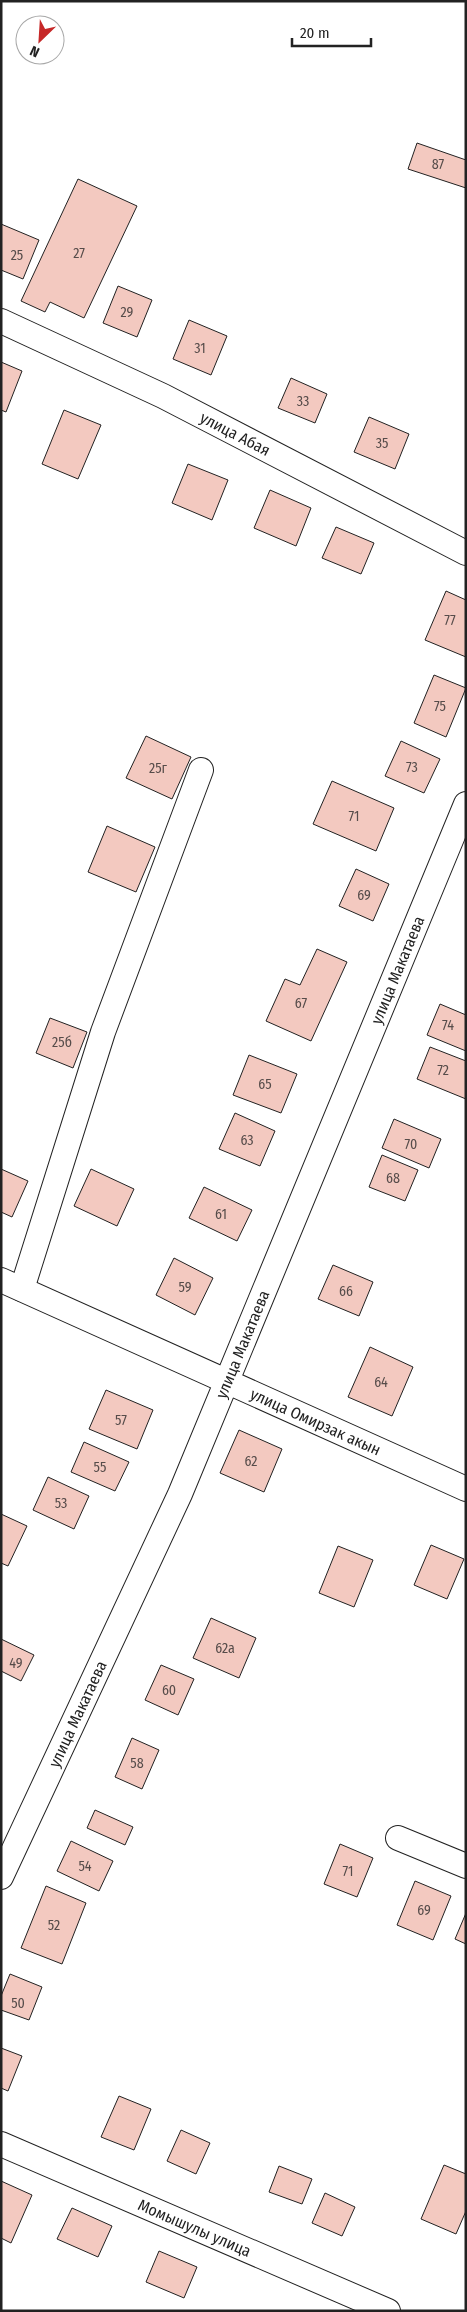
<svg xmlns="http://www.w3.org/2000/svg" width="467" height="2312" viewBox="0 0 467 2312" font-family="'Fira Sans Condensed',sans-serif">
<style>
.building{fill:#f3c9c0;stroke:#222}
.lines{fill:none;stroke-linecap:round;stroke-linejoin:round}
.minor-casing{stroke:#222;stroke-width:26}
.minor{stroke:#fff;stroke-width:24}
.labels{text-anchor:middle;stroke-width:4;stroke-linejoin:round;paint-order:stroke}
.number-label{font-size:14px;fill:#564c4a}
.street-label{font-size:16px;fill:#222;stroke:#fff}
</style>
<rect width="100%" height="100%" fill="#fff"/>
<!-- building -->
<path class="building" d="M 417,143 L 466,160 L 466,188 L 408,169 Z
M 78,179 L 137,206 L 84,318 L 50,302 L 45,312 L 21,301 Z
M 1,224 L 39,240 L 23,279 L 1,270 Z
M 118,286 L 152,300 L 137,337 L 103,323 Z
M 189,320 L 227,336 L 211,375 L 173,359 Z
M 1,362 L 22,371 L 6,412 L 1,410 Z
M 291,378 L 327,394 L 315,423 L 278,408 Z
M 64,410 L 101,425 L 78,479 L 42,464 Z
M 369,417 L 409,434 L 395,469 L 354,452 Z
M 188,464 L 228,480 L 212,520 L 172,503 Z
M 270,490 L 311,508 L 296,546 L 254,528 Z
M 336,527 L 374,543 L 361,574 L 322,558 Z
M 446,591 L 466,600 L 466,657 L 425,640 Z
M 434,675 L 466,688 L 446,737 L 414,723 Z
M 146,736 L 191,757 L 172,799 L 126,778 Z
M 401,741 L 440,759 L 424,793 L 385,776 Z
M 332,781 L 394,808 L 376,851 L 313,824 Z
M 107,826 L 155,847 L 136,892 L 88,872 Z
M 356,869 L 389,884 L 373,921 L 339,906 Z
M 317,949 L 347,962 L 311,1041 L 266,1021 L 285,979 L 300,985 Z
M 440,1004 L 466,1015 L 466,1051 L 427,1035 Z
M 50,1018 L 87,1032 L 73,1068 L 36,1053 Z
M 430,1047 L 466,1061 L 466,1099 L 417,1079 Z
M 249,1055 L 297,1074 L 281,1113 L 233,1095 Z
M 235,1113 L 275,1131 L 260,1166 L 219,1149 Z
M 394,1119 L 441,1139 L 429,1168 L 382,1148 Z
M 382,1155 L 418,1170 L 405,1201 L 369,1187 Z
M 1,1169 L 28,1181 L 12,1217 L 1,1212 Z
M 91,1169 L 134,1189 L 117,1226 L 74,1206 Z
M 204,1187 L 252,1210 L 237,1241 L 189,1218 Z
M 174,1258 L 213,1278 L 195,1315 L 156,1295 Z
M 333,1265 L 373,1282 L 359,1316 L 318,1299 Z
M 370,1347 L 413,1367 L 392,1416 L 348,1397 Z
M 106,1390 L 153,1410 L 137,1449 L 89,1429 Z
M 239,1430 L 282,1449 L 264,1492 L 220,1473 Z
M 84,1442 L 129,1462 L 115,1491 L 71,1472 Z
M 48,1477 L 89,1496 L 74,1529 L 33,1510 Z
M 1,1514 L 27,1526 L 8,1566 L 1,1563 Z
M 431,1545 L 464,1559 L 447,1599 L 414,1585 Z
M 338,1546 L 373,1560 L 354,1607 L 319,1593 Z
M 211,1618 L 256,1638 L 239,1678 L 193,1658 Z
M 1,1639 L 34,1655 L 21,1681 L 1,1671 Z
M 161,1665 L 194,1679 L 178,1715 L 145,1700 Z
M 132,1738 L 159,1750 L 142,1789 L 115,1777 Z
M 95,1810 L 133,1827 L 125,1845 L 87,1828 Z
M 71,1841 L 113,1861 L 99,1891 L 57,1871 Z
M 340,1844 L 373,1858 L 357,1897 L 324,1884 Z
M 415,1881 L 451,1896 L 433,1940 L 397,1925 Z
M 46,1886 L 86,1903 L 62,1964 L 21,1948 Z
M 466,1913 L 466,1944 L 455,1939 Z
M 10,1974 L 42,1987 L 29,2020 L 1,2010 L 1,1996 Z
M 1,2048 L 22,2056 L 8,2091 L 1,2088 Z
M 119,2096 L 151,2109 L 134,2150 L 101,2137 Z
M 181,2130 L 210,2143 L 196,2174 L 167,2161 Z
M 444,2165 L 466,2174 L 466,2211 L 456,2234 L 421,2219 Z
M 279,2166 L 312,2179 L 302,2204 L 269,2192 Z
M 1,2181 L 32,2195 L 11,2243 L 1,2238 Z
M 325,2193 L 355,2207 L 342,2236 L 312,2223 Z
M 72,2208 L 112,2226 L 98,2257 L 57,2239 Z
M 159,2251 L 197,2267 L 184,2298 L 146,2282 Z"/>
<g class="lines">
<defs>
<g id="minor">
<path id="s1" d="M 1,321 L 163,396 L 466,553"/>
<path id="s2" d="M 1,1280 L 466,1489"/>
<path d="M 22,1289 L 103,1032 L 201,770"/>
<path d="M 398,1838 L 466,1866"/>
<path id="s3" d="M 1,1877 L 180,1494 L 466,804"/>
<path id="s4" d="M 1,2144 L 388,2311"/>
</g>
</defs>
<!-- minor casing -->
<use href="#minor" class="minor-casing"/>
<!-- minor -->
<use href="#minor" class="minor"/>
</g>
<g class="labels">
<!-- number labels -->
<g class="number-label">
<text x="438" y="169">87</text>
<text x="79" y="258">27</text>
<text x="17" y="260">25</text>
<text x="127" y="317">29</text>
<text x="200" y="353">31</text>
<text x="303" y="406">33</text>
<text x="382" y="448">35</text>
<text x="450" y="625">77</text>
<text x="440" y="711">75</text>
<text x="412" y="772">73</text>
<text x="158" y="773">25г</text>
<text x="354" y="821">71</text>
<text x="364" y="900">69</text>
<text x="301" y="1008">67</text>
<text x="448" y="1030">74</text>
<text x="62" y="1047">25б</text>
<text x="443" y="1075">72</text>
<text x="265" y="1089">65</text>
<text x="247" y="1145">63</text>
<text x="411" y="1149">70</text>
<text x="393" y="1183">68</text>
<text x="221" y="1219">61</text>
<text x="185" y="1292">59</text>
<text x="346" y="1296">66</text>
<text x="381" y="1387">64</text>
<text x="121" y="1425">57</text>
<text x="251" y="1466">62</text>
<text x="100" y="1472">55</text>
<text x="61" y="1508">53</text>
<text x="225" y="1653">62а</text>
<text x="16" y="1668">49</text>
<text x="169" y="1695">60</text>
<text x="137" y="1768">58</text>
<text x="85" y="1871">54</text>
<text x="348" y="1876">71</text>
<text x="424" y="1915">69</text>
<text x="54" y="1930">52</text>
<text x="18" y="2008">50</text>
</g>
<!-- street labels -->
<g class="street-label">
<text dy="6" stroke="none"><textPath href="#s1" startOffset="260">улица Абая</textPath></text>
<text dy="6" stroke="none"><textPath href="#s3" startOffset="990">улица Макатаева</textPath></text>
<text dy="6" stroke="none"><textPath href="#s3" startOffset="585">улица Макатаева</textPath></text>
<text dy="6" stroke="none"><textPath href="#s2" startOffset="345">улица Омирзак акын</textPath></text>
<text dy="6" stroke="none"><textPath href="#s3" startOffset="180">улица Макатаева</textPath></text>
<text dy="6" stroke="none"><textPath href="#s4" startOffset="211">Момышулы улица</textPath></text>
</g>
</g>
<!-- border -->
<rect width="467" height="2312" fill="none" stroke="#222222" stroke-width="5"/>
<!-- north arrow -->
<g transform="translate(40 40) rotate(205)"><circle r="24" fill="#ffffff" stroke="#a7a7a7"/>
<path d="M0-4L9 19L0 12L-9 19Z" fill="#c62828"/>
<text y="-8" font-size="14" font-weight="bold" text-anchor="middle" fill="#222222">N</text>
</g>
<!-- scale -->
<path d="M292 38v8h79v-8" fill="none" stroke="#222222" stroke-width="2.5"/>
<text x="300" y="38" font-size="15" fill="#222222" stroke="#ffffff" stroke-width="4" paint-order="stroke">20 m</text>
</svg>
